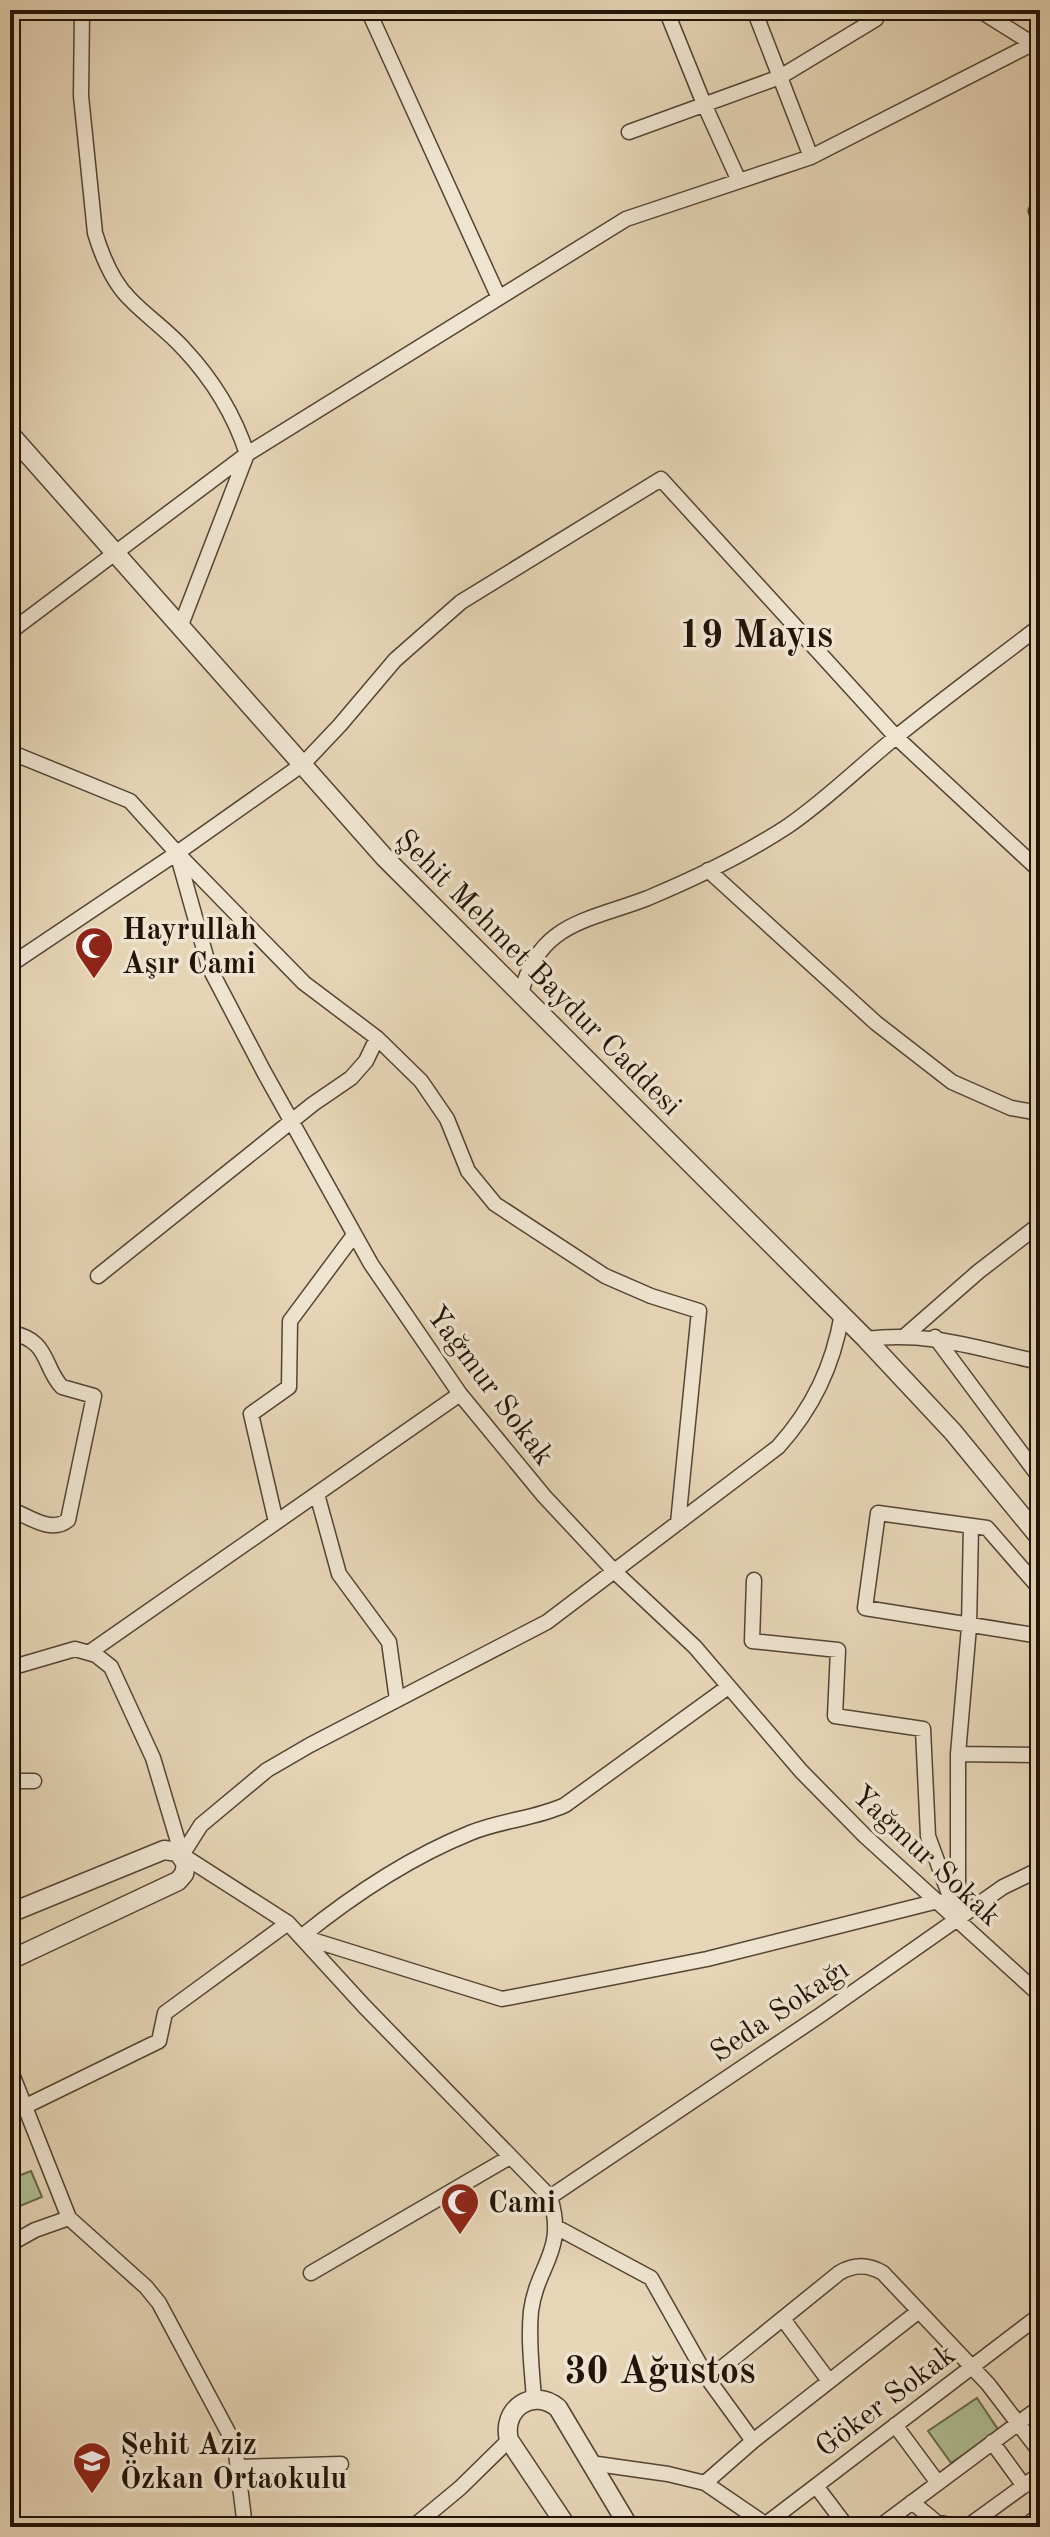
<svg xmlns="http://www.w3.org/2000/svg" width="1050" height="2537" viewBox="0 0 1050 2537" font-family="'Old Standard TT',serif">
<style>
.green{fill:#aebe93;stroke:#68694e;stroke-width:2}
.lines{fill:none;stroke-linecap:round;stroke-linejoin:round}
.minor-casing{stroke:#534434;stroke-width:17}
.tertiary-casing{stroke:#534434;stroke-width:21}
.minor{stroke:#efe4d0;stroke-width:14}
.tertiary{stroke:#efe4d0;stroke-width:18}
.labels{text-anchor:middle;stroke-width:7;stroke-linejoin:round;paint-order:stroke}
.poi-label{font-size:30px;font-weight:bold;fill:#221408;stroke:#efe4d0;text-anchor:start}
.street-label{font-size:30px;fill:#221408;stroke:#efe4d0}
.district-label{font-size:38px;font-weight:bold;fill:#221408;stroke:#efe4d0}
</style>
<rect width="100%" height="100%" fill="#e6d5b6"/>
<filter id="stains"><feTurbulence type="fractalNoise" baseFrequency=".0025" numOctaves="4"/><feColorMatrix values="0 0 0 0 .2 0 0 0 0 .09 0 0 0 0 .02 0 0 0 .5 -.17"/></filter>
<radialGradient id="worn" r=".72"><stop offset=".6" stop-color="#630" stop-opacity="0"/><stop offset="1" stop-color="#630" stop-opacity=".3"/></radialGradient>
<!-- green -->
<path class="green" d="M 31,2171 L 42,2197 L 10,2210 L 10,2179 Z
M 977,2398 L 999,2431 L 951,2463 L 928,2431 Z"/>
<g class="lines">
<defs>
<path id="minor" d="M 82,10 L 81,96 L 95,233 C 102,256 112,281 129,298 C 146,316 167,330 184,349 C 213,380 234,414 247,454 L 181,625
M 368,10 L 499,298
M 666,10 L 704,104 L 739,181
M 754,10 L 811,157
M 979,10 L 1033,44 L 1040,51
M 629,132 L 780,77 L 876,19
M 1036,211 L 1040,209
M 10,632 L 247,454 L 626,219 L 811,157 L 1040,40
M 10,752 L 130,801 L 177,853 L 304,983 L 377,1038 L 421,1081 L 447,1119 L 468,1171 L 495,1204 L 605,1276 L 651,1296 L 699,1311 L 678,1523
M 177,853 L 209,967 L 264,1072 L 371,1264 L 460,1394 L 544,1496 L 614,1571 L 695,1647 L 801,1771 L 865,1836 L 1040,1995
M 708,870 L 876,1023 L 952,1082 L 1011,1108 L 1040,1113
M 10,965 L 177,853 L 303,764 L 340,725 L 395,660 L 461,602 L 661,479 L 896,737 L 1040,871
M 521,994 C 538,922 589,921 648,898 C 696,878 744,855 788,826 C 826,800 860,766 896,737 C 943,699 992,663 1040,626
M 98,1276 L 313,1104 L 351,1078 L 366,1061 L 377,1038
M 10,1333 C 50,1339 43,1368 62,1387 L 94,1396 L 68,1520 C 51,1534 28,1516 10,1509
M 906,1335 L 978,1272 L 1040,1224
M 935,1337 L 1040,1478
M 866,1339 C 932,1331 977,1349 1040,1362
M 317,1494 L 339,1574 L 389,1642 L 397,1700
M 276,1522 L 251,1414 L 289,1387 L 290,1321 L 354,1235
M 754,1580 L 752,1641 L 838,1650 L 835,1716 L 923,1729 L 928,1836 L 957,1916
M 1040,1589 L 987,1528 L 878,1513 L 865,1608 L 1040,1636
M 90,1652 L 460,1394
M 10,1668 L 75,1649 L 96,1655 L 111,1667 L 153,1758 L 182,1855 L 288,1923 L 364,2006 L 550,2197 C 567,2251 537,2265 531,2311 C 528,2340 532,2370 534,2399
M 958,1754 L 1040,1755
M 10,1781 L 34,1781
M 182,1855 L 201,1825 L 267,1770 L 310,1745 L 547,1622 L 778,1447 C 813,1408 833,1366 842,1314
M 958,1906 L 958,1754 L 969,1627 L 971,1526
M 301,1937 C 353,1895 408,1858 470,1833 C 501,1820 535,1819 565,1805 L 728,1687
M 303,1937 L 502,1999 L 707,1959 L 938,1901
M 10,2069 L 69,2218 L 146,2287 L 159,2303 L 235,2445 L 245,2527
M 26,2106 L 159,2041 L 165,2013 L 288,1923
M 550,2197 L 822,2014 L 1003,1887 L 1040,1869
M 556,2227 L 651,2278 L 708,2379
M 10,2244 L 35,2230 L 69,2218
M 311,2273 L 510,2157
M 783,2319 L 829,2381
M 895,2425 L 938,2483
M 753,2441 L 708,2379 L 839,2273 C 854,2264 868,2264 883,2273 L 988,2384 L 1040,2452
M 992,2442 L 1024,2486
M 590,2463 L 668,2474 L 705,2483 L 765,2524
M 238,2467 L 341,2464
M 705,2483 L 753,2441 L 919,2311
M 816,2486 L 847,2527
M 912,2502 L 936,2522 L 959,2527
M 413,2527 L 460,2488 L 509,2440
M 762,2527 L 1040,2315
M 879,2527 L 1040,2407
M 967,2527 L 1040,2474
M 1024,2527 L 1040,2515"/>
<path id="tertiary" d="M 10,434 L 385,858 L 866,1339 L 953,1432 L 1040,1538
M 10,1913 L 164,1850 L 178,1852 L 186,1864 L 184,1874 L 178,1881 L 10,1960
M 567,2527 L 509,2440 C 501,2409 533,2387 558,2408 L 629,2527"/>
</defs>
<!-- minor casing -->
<use href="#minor" class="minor-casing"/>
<!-- tertiary casing -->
<use href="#tertiary" class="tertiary-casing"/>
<!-- minor -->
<use href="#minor" class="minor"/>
<!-- tertiary -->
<use href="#tertiary" class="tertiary"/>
</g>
<!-- icons -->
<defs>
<symbol id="mosque-pin" viewBox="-11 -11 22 30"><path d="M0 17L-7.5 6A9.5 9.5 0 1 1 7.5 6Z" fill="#8f2418" stroke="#efe4d0"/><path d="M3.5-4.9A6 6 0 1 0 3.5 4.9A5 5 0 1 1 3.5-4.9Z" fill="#fff"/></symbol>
<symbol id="school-pin" viewBox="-11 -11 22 30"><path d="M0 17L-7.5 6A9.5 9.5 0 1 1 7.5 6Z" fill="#8f2418" stroke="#efe4d0"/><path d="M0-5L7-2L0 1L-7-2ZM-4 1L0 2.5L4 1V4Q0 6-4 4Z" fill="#fff"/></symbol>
</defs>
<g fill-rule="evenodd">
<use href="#mosque-pin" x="72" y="924" width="44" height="60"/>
<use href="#mosque-pin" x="438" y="2180" width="44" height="60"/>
<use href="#school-pin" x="70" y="2439" width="44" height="60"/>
</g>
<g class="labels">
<!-- poi labels -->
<g class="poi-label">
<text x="122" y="939">Hayrullah<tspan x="122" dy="34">Aşır Cami</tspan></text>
<text x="488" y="2212">Cami</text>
<text x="120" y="2454">Şehit Aziz<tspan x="120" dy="34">Özkan Ortaokulu</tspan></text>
</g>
<!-- street labels -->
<g class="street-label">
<text transform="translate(539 972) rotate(45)" y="10">Şehit Mehmet Baydur Caddesi</text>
<text transform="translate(491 1385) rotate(53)" y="10">Yağmur Sokak</text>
<text transform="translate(927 1855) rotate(43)" y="10">Yağmur Sokak</text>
<text transform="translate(779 2010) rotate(-34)" y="10">Seda Sokağı</text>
<text transform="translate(885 2400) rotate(-37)" y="10">Göker Sokak</text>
</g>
<!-- district labels -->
<g class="district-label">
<text x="756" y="647">19 Mayıs</text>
<text x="660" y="2383">30 Ağustos</text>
</g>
</g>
<!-- margin -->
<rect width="1050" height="2537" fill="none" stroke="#e6d5b6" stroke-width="40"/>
<rect x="12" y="12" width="1026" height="2513" fill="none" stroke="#221408" stroke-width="4"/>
<rect x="20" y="20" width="1010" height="2497" fill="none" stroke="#221408" stroke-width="2"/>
<rect width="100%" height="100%" filter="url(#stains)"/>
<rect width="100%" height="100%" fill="url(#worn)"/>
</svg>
